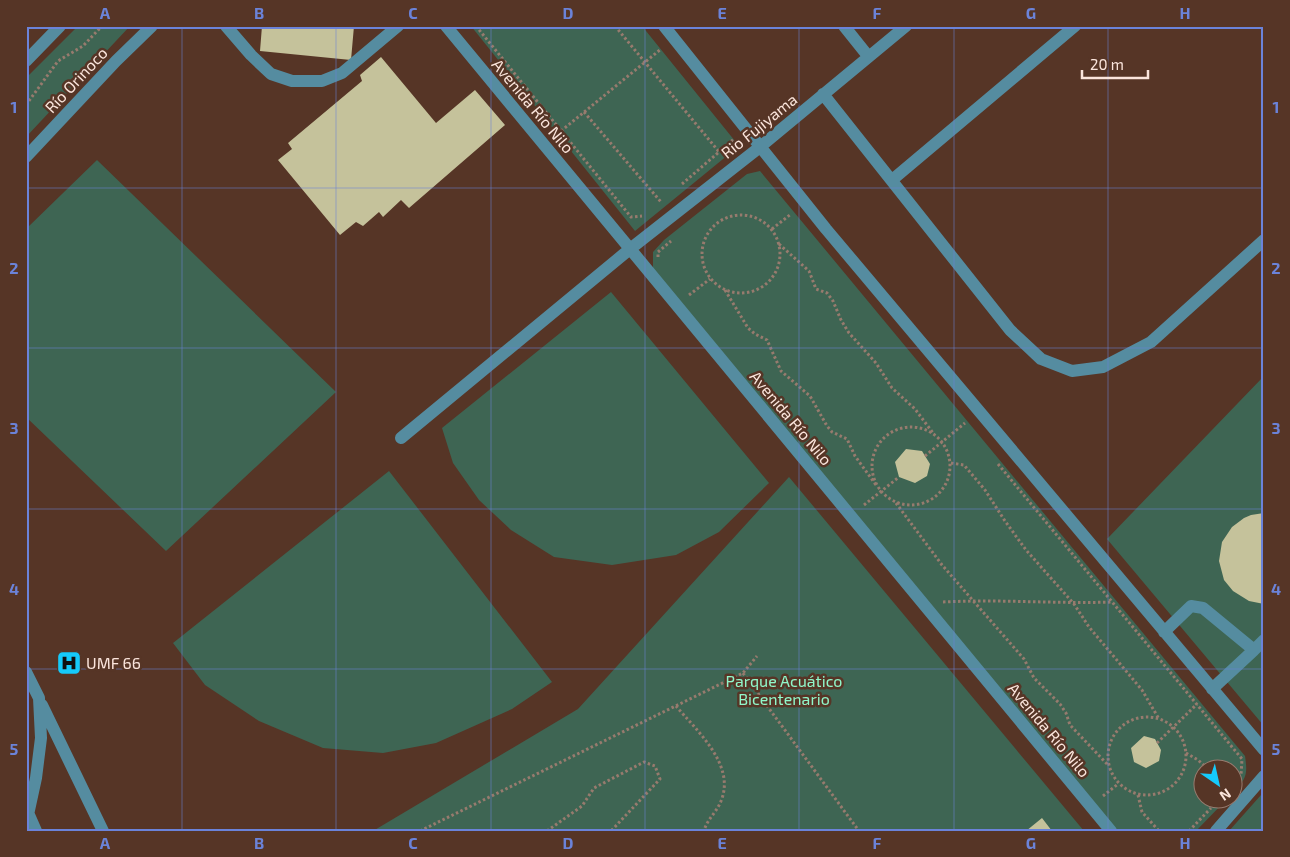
<svg xmlns="http://www.w3.org/2000/svg" width="1290" height="857" viewBox="0 0 1290 857" font-family="'Exo 2',sans-serif">
<style>
.green{fill:#3e6553}
.building{fill:#c5c29b}
.lines{fill:none;stroke-linecap:round;stroke-linejoin:round}
.path{stroke:#977b6e;stroke-width:3;stroke-dasharray:2.5 2.5;stroke-linecap:butt}
.minor{stroke:#558ca0;stroke-width:12}
.grid{fill:none;stroke:#6b83d9;stroke-width:1;stroke-opacity:0.55}
.labels{text-anchor:middle;stroke-width:5;stroke-linejoin:round;paint-order:stroke}
.street-label{font-size:16px;fill:#fbe5dc;stroke:#563526}
.poi-label{font-size:16px;fill:#fbe5dc;stroke:#563526;text-anchor:start}
.park-label{font-size:16px;fill:#90f7ca;stroke:#563526}
.neatline{fill:none;stroke:#6b83d9;stroke-width:2}
.grid-label{font-size:16px;text-anchor:middle;font-weight:bold;fill:#6b83d9}
</style>
<rect width="100%" height="100%" fill="#563526"/>
<!-- green -->
<path class="green" d="M 78,26 L 130,26 L 26,137 L 26,78 Z
M 471,26 L 642,26 L 739,146 L 635,231 Z
M 97,160 L 336,392 L 166,551 L 26,417 L 26,229 Z
M 760,171 L 1245,756 C 1248,776 1246,778 1233,793 L 1232,770 L 1202,770 L 1202,800 L 1226,800 L 1196,831 L 1116,831 L 653,270 L 653,252 L 664,240 L 747,174 Z
M 611,292 L 769,483 L 719,532 L 676,555 L 612,565 L 554,557 L 511,530 L 479,500 L 453,463 L 442,428 Z
M 1264,376 L 1264,726 L 1107,539 Z
M 389,471 L 552,682 L 512,709 L 436,743 L 383,753 L 323,748 L 259,721 L 205,685 L 173,643 Z
M 789,477 L 1084,831 L 373,831 L 578,709 Z
M 1261,795 L 1264,795 L 1264,831 L 1229,831 Z"/>
<!-- building -->
<path class="building" d="M 262,26 L 354,26 L 351,60 L 260,51 Z
M 381,57 L 436,123 L 475,90 L 505,125 L 409,208 L 401,200 L 383,217 L 379,212 L 363,226 L 356,222 L 340,235 L 278,160 L 292,149 L 288,143 L 362,81 L 360,75 Z
M 906,449 L 922,451 L 930,464 L 927,476 L 915,483 L 899,477 L 895,462 Z
M 1264,513 L 1264,604 L 1249,601 L 1233,591 L 1224,580 L 1219,561 L 1222,542 L 1232,527 L 1244,518 L 1251,515 Z
M 1144,736 L 1155,739 L 1161,750 L 1159,761 L 1146,768 L 1134,762 L 1131,748 Z
M 1042,818 L 1052,831 L 1026,831 Z"/>
<g class="lines">
<!-- path -->
<path class="path" d="M 476,26 L 631,217 L 642,216
M 615,26 L 720,153
M 26,105 L 58,61 L 83,46 L 102,26
M 584,112 L 661,202
M 561,131 L 661,49
M 682,184 L 734,139
M702 254a39 39 0 1 1 78 0a39 39 0 1 1-78 0Z
M 772,229 L 791,214
M 779,244 L 809,271 L 816,289 L 827,293 L 833,301 L 841,320 L 849,333 L 876,363 L 892,388 L 915,409 L 933,433
M 658,257 L 658,252 L 671,241
M 725,290 L 748,328 L 755,334 L 767,340 L 781,371 L 810,396 L 827,426 L 832,432 L 847,439 L 855,456 L 876,485
M 689,295 L 710,279
M872 466a39 39 0 1 1 78 0a39 39 0 1 1-78 0Z
M 925,456 L 965,423
M 951,463 L 964,465 L 985,490 L 1005,521 L 1026,550 L 1074,604 L 1089,627 L 1142,690 L 1159,719
M 998,464 L 1242,759 L 1241,775
M 896,503 L 942,565 L 1024,659 L 1034,678 L 1060,704 L 1066,713 L 1070,725 L 1108,765
M 864,505 L 899,477
M 943,602 C 1000,599 1056,604 1112,602
M 743,673 L 859,831
M 676,706 C 697,731 736,765 721,801 C 717,812 707,819 704,831
M1108 756a39 39 0 1 1 78 0a39 39 0 1 1-78 0Z
M 1157,743 L 1197,704
M 1186,753 L 1198,760 L 1209,770
M 1138,795 L 1142,812 L 1159,831
M 1103,796 L 1118,784
M 420,831 L 743,673 L 757,656
M 547,831 L 582,806 L 594,788 L 644,762 L 655,766 L 660,779 L 611,831
M 1189,831 L 1211,808"/>
<!-- minor -->
<path class="minor" d="M 226,26 L 251,55 L 271,74 L 292,81 L 322,81 L 342,73 L 398,26
M 446,26 L 1111,831
M 664,26 L 826,229 L 1264,750
M 844,26 L 868,56
M 26,61 L 60,26
M 823,94 L 1010,330 L 1041,359 L 1072,371 L 1103,367 L 1151,342 L 1264,240
M 26,157 L 116,61 L 152,26
M 892,180 L 1075,26
M 401,438 L 630,249 L 760,147 L 906,26
M 1164,632 L 1191,606 L 1203,608 L 1254,650 L 1212,689
M 1254,650 L 1264,640
M 26,672 L 39,698 L 41,738 L 36,778 L 26,824
M 42,705 L 103,831
M 29,815 L 36,831
M 1216,831 L 1264,776"/>
</g>
<!-- grid -->
<path class="grid" d="M 182,26 L 182,831M 336,26 L 336,831M 491,26 L 491,831M 645,26 L 645,831M 799,26 L 799,831M 954,26 L 954,831M 1108,26 L 1108,831M 26,188 L 1264,188M 26,348 L 1264,348M 26,509 L 1264,509M 26,669 L 1264,669"/>
<!-- icons -->
<defs>
<symbol id="hospital-square" viewBox="-11 -11 22 22"><rect x="-9" y="-9" width="18" height="18" rx="4" fill="#15cafb" stroke="#563526"/><path d="M-5-5h3v3.5h4V-5h3V5h-3V1.5h-4V5h-3Z" fill="#111"/></symbol>
</defs>
<g fill-rule="evenodd">
<use href="#hospital-square" x="55" y="649" width="28" height="28"/>
</g>
<g class="labels">
<!-- street labels -->
<g class="street-label">
<text transform="translate(76 80) rotate(-47)" y="6">Río Orinoco</text>
<text transform="translate(533 106) rotate(50)" y="6">Avenida Río Nilo</text>
<text transform="translate(759 126) rotate(-39)" y="6">Rio Fujiyama</text>
<text transform="translate(791 418) rotate(50)" y="6">Avenida Río Nilo</text>
<text transform="translate(1049 730) rotate(50)" y="6">Avenida Río Nilo</text>
</g>
<!-- poi labels -->
<g class="poi-label">
<text x="86" y="669">UMF 66</text>
</g>
<!-- park labels -->
<g class="park-label">
<text x="784" y="687">Parque Acuático<tspan x="784" dy="18">Bicentenario</tspan></text>
</g>
</g>
<!-- border -->
<rect width="1290" height="857" fill="none" stroke="#563526" stroke-width="55"/>
<!-- north arrow -->
<g transform="translate(1218 784) rotate(146)"><circle r="24" fill="#563526" stroke="#987b6f"/>
<path d="M0-4L9 19L0 12L-9 19Z" fill="#15cafb"/>
<text y="-8" font-size="14" font-weight="bold" text-anchor="middle" fill="#fbe5dc">N</text>
</g>
<!-- scale -->
<path d="M1082 70v8h66v-8" fill="none" stroke="#fbe5dc" stroke-width="2.5"/>
<text x="1090" y="70" font-size="15" fill="#fbe5dc" stroke="#563526" stroke-width="4" paint-order="stroke">20 m</text>
<rect x="28" y="28" width="1234" height="802" class="neatline"/>
<g class="grid-label">
<text x="105" y="19">A</text>
<text x="259" y="19">B</text>
<text x="413" y="19">C</text>
<text x="568" y="19">D</text>
<text x="722" y="19">E</text>
<text x="877" y="19">F</text>
<text x="1031" y="19">G</text>
<text x="1185" y="19">H</text>
<text x="14" y="113">1</text>
<text x="1276" y="113">1</text>
<text x="14" y="274">2</text>
<text x="1276" y="274">2</text>
<text x="14" y="434">3</text>
<text x="1276" y="434">3</text>
<text x="14" y="595">4</text>
<text x="1276" y="595">4</text>
<text x="14" y="755">5</text>
<text x="1276" y="755">5</text>
<text x="105" y="849">A</text>
<text x="259" y="849">B</text>
<text x="413" y="849">C</text>
<text x="568" y="849">D</text>
<text x="722" y="849">E</text>
<text x="877" y="849">F</text>
<text x="1031" y="849">G</text>
<text x="1185" y="849">H</text>
</g>
</svg>
